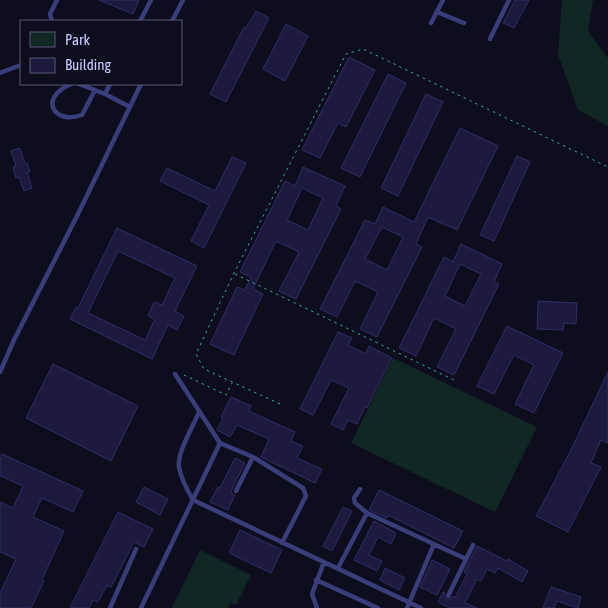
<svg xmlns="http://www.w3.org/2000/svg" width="608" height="608" viewBox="0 0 608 608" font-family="'Asap Condensed',sans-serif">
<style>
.green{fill:#102724}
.building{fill:#1d1a3e;stroke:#322c69;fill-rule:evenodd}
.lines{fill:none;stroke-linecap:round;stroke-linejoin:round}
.path{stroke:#32ab97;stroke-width:1;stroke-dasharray:2.5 4;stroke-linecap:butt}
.service{stroke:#393e7b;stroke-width:4.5}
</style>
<rect width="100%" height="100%" fill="#0e0d1e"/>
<!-- green -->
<path class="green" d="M 562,0 L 593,0 L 588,31 L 608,58 L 608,126 L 578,110 L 558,55 Z
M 393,358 L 537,427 L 495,512 L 351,443 Z
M 200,550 L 251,575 L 236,605 L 231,603 L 228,608 L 172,608 Z"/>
<!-- building -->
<path class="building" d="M 99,0 L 139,0 L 133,14 Z
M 515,0 L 529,0 L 514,28 L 503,23 Z
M 256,11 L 269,18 L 226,102 L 210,94 L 244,27 L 246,28 Z
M 286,24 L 308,36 L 285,81 L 263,69 Z
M 349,57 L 375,70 L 346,127 L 338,123 L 320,158 L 302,150 Z
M 388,74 L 406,83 L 360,177 L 341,168 Z
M 426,94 L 443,102 L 398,196 L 381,188 Z
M 460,128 L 498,146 L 457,230 L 428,217 L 416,244 L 422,247 L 377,337 L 360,329 L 378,292 L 355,281 L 337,317 L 320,309 L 365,220 L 375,224 L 383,207 L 414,222 ZM 382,227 L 403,237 L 387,270 L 365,259 Z
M 20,148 L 25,164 L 27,163 L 30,172 L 27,172 L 32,188 L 24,191 L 19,177 L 16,178 L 13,167 L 16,166 L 11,151 Z
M 517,156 L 530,162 L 494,241 L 480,235 Z
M 232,157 L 246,163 L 204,248 L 191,241 L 209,205 L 160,181 L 167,168 L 215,191 Z
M 303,167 L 345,186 L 336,206 L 341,209 L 296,299 L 279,291 L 299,252 L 276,241 L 253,289 L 263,294 L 234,355 L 210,344 L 237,287 L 245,290 L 251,277 L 240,272 L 285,181 L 295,186 ZM 302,188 L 323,198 L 308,230 L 287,220 Z
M 117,228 L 197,266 L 175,311 L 184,316 L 177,330 L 168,325 L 152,359 L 70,319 L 76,307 L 78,308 ZM 118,251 L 175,278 L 162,305 L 154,302 L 148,316 L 155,319 L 145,340 L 88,313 Z
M 461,244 L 502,264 L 494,282 L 499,284 L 454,375 L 437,367 L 456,329 L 434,318 L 416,356 L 399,348 L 444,257 L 453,262 ZM 460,264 L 481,274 L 465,306 L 445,296 Z
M 538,301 L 577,303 L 576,324 L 564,323 L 563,330 L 537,329 Z
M 507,326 L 563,353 L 534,413 L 515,404 L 534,365 L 514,355 L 494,394 L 477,386 Z
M 338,332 L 352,338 L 348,345 L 366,354 L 369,346 L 392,358 L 367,408 L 365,407 L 357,424 L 348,420 L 343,430 L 331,424 L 349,388 L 331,380 L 313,415 L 300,409 Z
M 53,364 L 138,406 L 111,461 L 26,418 Z
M 608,372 L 608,443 L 601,440 L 591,463 L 601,467 L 568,532 L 536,516 L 570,452 Z
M 231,397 L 251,406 L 249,411 L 295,432 L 291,441 L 303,446 L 297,458 L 322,469 L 315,483 L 261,457 L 269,439 L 237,425 L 230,437 L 217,430 L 223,418 L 221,417 Z
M 2,454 L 83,491 L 73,512 L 42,498 L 33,517 L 64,531 L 42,580 L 44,581 L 31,608 L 0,608 L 0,593 L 16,559 L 0,552 L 0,502 L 13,508 L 23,486 L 0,476 L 0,460 Z
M 235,458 L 245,463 L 232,489 L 231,493 L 235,495 L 228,510 L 210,502 L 218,487 L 220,488 Z
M 144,487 L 168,499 L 160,515 L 136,502 Z
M 379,490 L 463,531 L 454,548 L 388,515 L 387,518 L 369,510 Z
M 343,507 L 352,511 L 332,551 L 323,546 Z
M 118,512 L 153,529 L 144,547 L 134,542 L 111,587 L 107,585 L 98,602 L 93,600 L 89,608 L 70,608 Z
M 374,521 L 396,533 L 391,544 L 378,537 L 369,555 L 382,561 L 377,571 L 354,560 Z
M 240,530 L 282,550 L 271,573 L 229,553 Z
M 477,546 L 507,561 L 508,559 L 528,571 L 522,582 L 498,568 L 495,573 L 487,569 L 481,581 L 477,579 L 465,603 L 477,608 L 450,608 L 438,602 L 443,592 L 445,593 L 444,597 L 447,600 L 450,600 L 452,596 L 455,598 L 467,574 L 464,572 Z
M 432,560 L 450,569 L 437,595 L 420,587 Z
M 385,568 L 405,578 L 399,590 L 380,580 Z
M 551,587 L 581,597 L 578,608 L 557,601 L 554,608 L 543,608 Z"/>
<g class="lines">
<!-- path -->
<path class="path" d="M 235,274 L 454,380
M 184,375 L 226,395 L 232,383
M 280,404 L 204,369 L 196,354 L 234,273 L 346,54 L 363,49 L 608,167"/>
<!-- service -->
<path class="service" d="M 437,12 L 464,23
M 52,21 L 50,14 L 57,0
M 140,21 L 151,0
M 172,21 L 183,0
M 431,23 L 443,0
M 490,39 L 509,0
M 0,73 L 21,65
M 71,84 C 37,99 55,125 82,115 L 95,90
M 79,84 L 105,94 L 130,107
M 105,94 L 110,84
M 0,372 L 14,340 L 78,214 L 141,84
M 175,374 L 220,443 L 253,457 L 303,488 L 306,496 L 282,543
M 199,412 C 193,427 177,452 179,467 C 181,479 187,490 193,500 L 421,608
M 360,489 L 354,498 L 355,503 L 367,513 L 466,559
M 236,491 L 253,457
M 338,568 L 367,513
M 316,580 L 378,608
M 448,596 L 473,545
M 110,608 L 136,549
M 141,608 L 220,443
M 317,608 L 312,594 L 324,562
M 407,608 L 434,544"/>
</g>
<!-- legend -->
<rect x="20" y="20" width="162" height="65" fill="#0e0d1e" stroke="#5a5977"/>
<rect x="30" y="32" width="25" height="15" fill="#102724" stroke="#5a5977"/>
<text x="65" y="45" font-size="15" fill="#cccbfd">Park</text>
<rect x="30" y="58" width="25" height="15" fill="#1d1a3e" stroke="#5a5977"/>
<text x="65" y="70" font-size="15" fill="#cccbfd">Building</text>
</svg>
